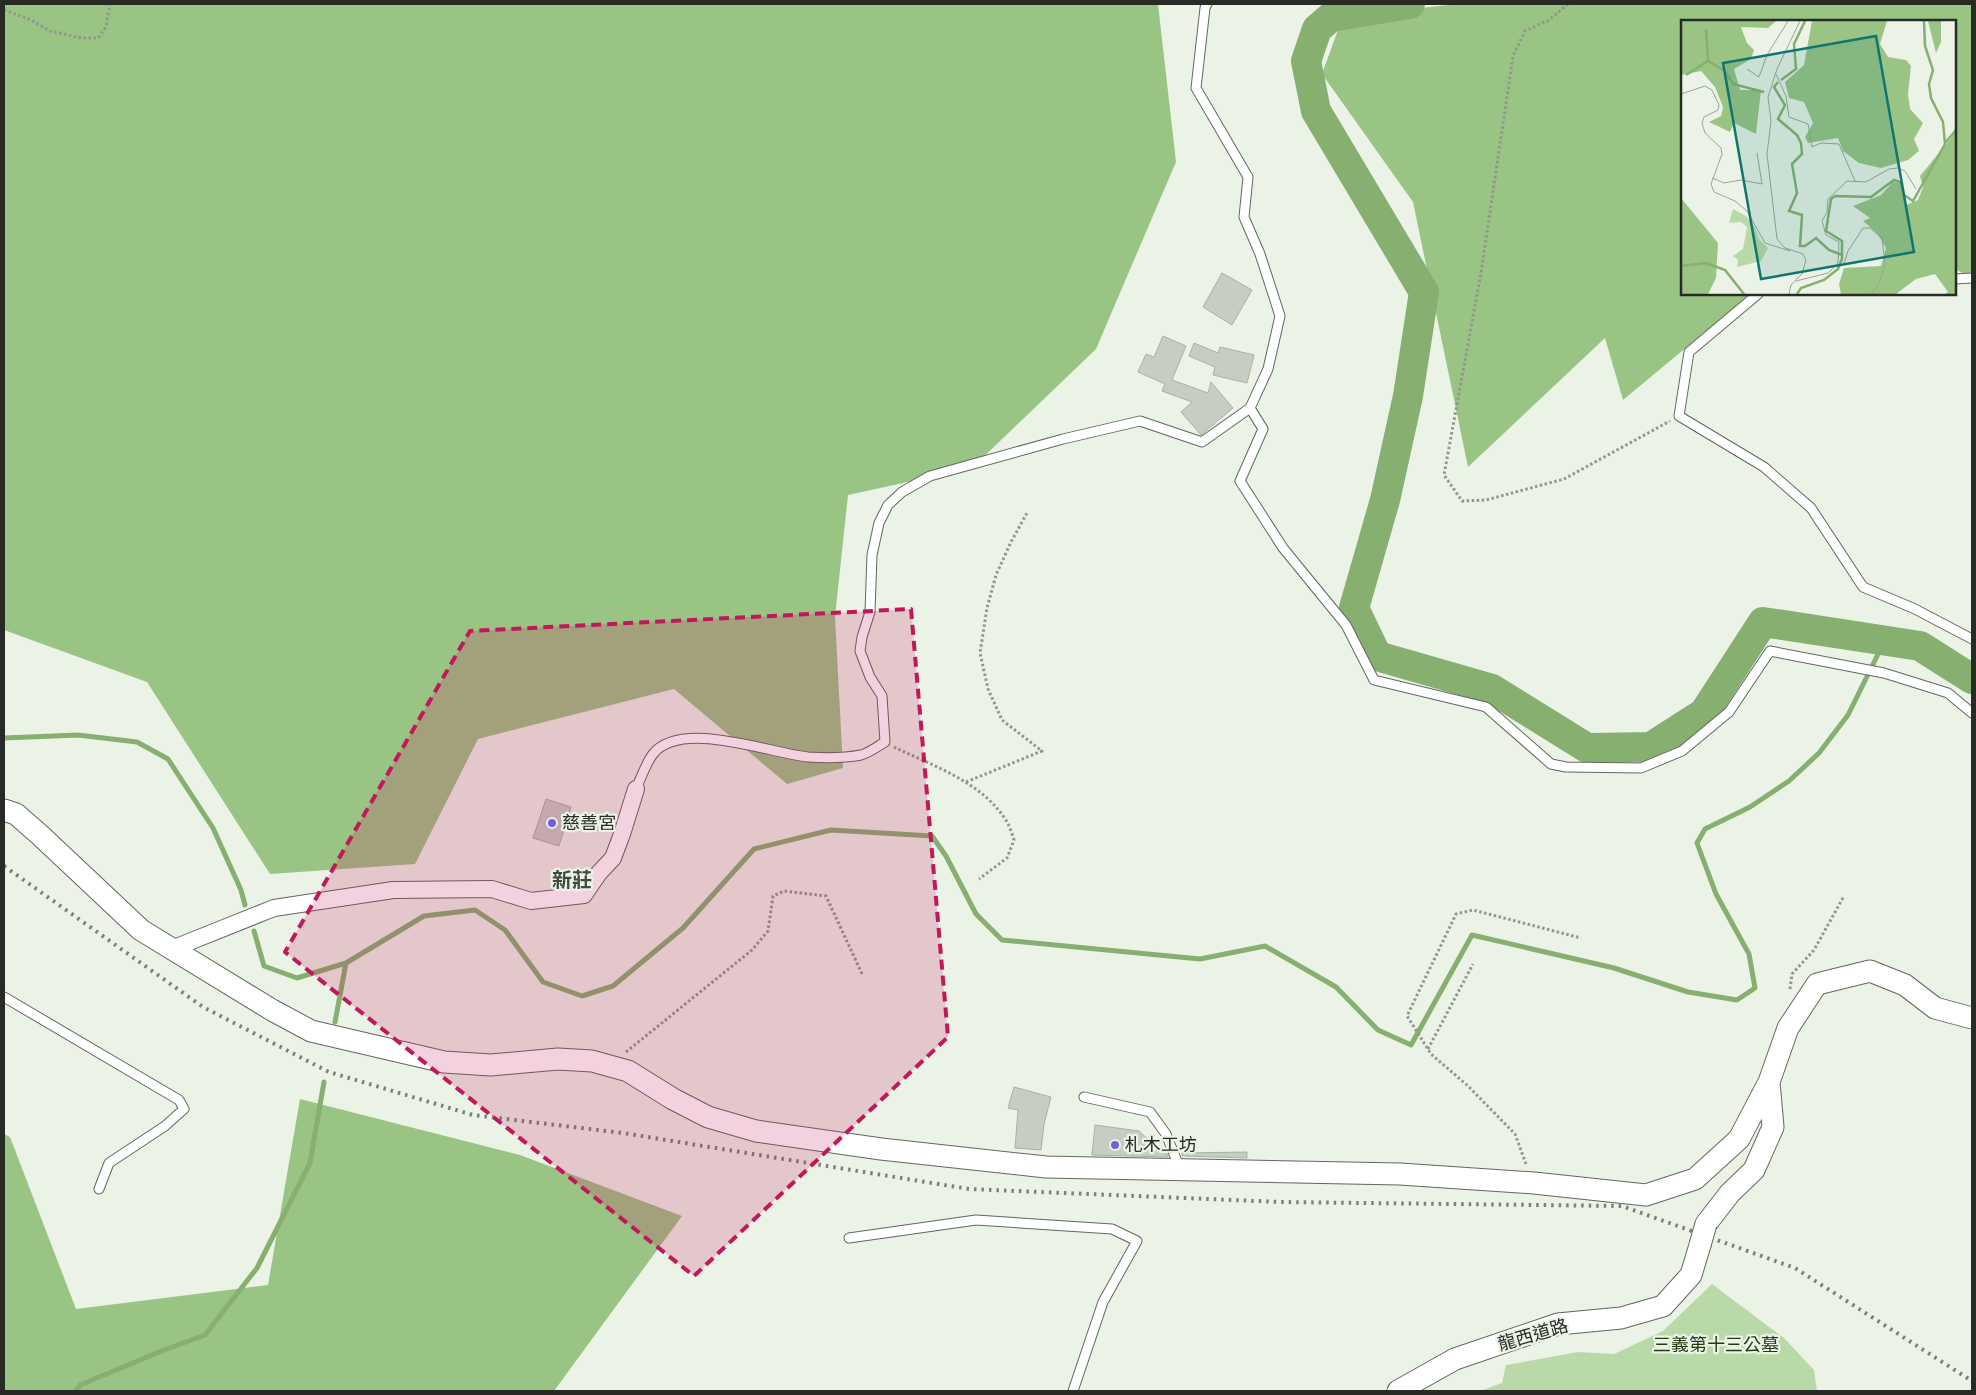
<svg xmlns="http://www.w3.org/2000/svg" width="1976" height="1395" viewBox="0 0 1976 1395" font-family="'Varela Round','Noto Sans TC',sans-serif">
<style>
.green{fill:#bad9a9}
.forest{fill:#9ac484}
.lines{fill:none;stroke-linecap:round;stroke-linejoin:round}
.stream{stroke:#86af70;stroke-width:5}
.river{stroke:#86af70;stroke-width:30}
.building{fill:#c6cec3;stroke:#a9b0a6}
.service-casing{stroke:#61675e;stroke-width:11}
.minor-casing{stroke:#61675e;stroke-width:18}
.tertiary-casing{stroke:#61675e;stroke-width:23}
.path{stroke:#91968e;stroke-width:3;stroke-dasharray:2.5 2.5;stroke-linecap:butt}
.service{stroke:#fff;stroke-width:9}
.minor{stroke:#fff;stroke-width:16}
.tertiary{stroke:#fff;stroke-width:21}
.rail{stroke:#7c8079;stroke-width:4;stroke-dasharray:2.5 5;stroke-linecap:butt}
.tertiary-bridge-casing{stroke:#61675e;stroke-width:23;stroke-linecap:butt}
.tertiary-bridge{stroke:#fff;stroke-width:21}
.marked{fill:#c2185b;fill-opacity:0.2;stroke:#c2185b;stroke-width:4;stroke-dasharray:10 6;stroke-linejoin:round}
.poi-dot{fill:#7060da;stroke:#ebf3e7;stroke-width:2}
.labels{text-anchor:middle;stroke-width:4.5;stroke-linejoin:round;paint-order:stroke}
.poi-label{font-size:18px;fill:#282a26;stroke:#ebf3e7;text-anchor:start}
.street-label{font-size:18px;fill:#282a26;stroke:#ebf3e7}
.park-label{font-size:18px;fill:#213c0f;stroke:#ebf3e7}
.quarter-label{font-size:20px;font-weight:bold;fill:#444a41;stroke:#ebf3e7}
.inset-river{fill:none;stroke:#86af70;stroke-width:2.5}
.inset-road{fill:none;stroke:#9da39a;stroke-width:1}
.view{fill:#0f766e;fill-opacity:0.15;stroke:#0f766e;stroke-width:2.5}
.inset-edge{fill:none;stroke:#282a26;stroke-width:2.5}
</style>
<rect width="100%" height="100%" fill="#ebf3e7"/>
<!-- green -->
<path class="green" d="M 1712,1284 L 1784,1338 L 1814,1370 L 1817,1391 L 1480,1391 L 1502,1383 L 1506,1365 L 1578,1352 L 1614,1354 L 1663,1331 Z"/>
<!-- forest -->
<path class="forest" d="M 4,4 L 1158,4 L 1176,162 L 1096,349 L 972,468 L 848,495 L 835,617 L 843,768 L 787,784 L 674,689 L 478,739 L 415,864 L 270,874 L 147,682 L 4,630 Z
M 1459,4 L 1972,4 L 1972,278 L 1955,269 L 1955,21 L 1682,21 L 1682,294 L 1753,294 L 1748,296 L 1623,400 L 1605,338 L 1468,467 L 1413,202 L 1322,74 L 1343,16 Z
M 300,1099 L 520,1155 L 682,1216 L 554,1391 L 4,1391 L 4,1134 L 10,1137 L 76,1309 L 268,1285 Z"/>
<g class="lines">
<!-- stream -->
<path class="stream" d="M 4,738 L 78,735 L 137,742 L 168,759 L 213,828 L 241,890 L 245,905
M 254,931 L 264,966 L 297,978 L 346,963 L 424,916 L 475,910 L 505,930 L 543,982 L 582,996 L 613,986 L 683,928 L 754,849 L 831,830 L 932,836 L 946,856 L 976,914 L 1002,940 L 1200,959 L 1265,946 L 1336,987 L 1378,1030 L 1411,1045 L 1472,935 L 1614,968 L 1688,992 L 1737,1000 L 1755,988 L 1749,954 L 1716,894 L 1697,843 L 1705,829 L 1750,807 L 1789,781 L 1819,753 L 1848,715 L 1885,640
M 335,1022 L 346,963
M 76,1391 L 80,1385 L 164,1350 L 205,1335 L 257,1268 L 310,1163 L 324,1082"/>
<!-- river -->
<path class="river" d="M 1410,4 L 1331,17 L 1317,29 L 1306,61 L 1316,111 L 1424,292 L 1408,396 L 1385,500 L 1354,608 L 1377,656 L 1492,689 L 1587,748 L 1651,747 L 1704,713 L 1763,622 L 1920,646 L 1972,679"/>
</g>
<!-- building -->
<path class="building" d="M 1222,273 L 1252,290 L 1232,325 L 1203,307 Z
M 1163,336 L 1186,346 L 1172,380 L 1208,393 L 1211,382 L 1233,408 L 1201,435 L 1181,412 L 1192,402 L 1162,391 L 1165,384 L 1138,372 L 1146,354 L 1154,357 Z
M 1194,343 L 1218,353 L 1220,347 L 1254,355 L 1247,383 L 1213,375 L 1215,367 L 1189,356 Z
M 546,799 L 571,807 L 559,846 L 533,838 Z
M 1014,1087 L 1051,1097 L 1044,1124 L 1041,1150 L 1015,1148 L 1018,1110 L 1008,1108 Z
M 1095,1125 L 1139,1131 L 1157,1148 L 1166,1151 L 1168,1157 L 1092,1155 Z
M 1247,1152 L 1247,1158 L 1182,1156 L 1182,1153 Z"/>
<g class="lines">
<defs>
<path id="service" d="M 1207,4 L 1205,8 L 1196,88 L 1248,177 L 1244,217 L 1260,254 L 1280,316 L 1268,369 L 1250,408 L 1263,429 L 1240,481 L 1283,548 L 1346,625 L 1374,680 L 1486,707 L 1551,764 L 1566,767 L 1641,768 L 1682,751 L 1729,712 L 1770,651 L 1884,673 L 1948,693 L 1972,713
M 1955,279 L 1972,278
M 1758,294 L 1689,352 L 1679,416 L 1764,467 L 1811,508 L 1863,587 L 1915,609 L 1972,639
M 636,789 C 641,778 646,763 653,754 C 681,719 769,753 808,757 C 824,758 845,758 861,755 C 869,753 878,746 885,742 L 882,696 L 870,677 L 860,651 L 862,637 L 870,612 L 872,555 L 879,523 L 888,505 L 902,492 L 930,476 L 1063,439 L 1140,421 L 1202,442 L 1250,408
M 4,997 L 179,1100 L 184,1109 L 165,1126 L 109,1163 L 99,1189
M 1084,1097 L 1150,1112 L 1166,1134 L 1180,1169
M 849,1238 L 976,1220 L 1112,1229 L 1137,1241 L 1103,1302 L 1073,1391"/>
<path id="minor" d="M 174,948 L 274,908 L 393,890 L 492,889 L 531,901 L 584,895 L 599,873 L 613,858 L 622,834 L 636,789"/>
<path id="tertiary" d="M 4,810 L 16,814 L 40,835 L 141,930 L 272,1010 L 311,1031 L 444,1062 L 491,1065 L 558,1059 L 592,1061 L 628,1071 L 673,1099 L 708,1117 L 756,1131 L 881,1149 L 1046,1167 L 1400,1174 L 1534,1183 L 1646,1195 L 1695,1179 L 1739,1139 L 1769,1082 L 1788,1028 L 1817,984 L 1870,971 L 1905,985 L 1935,1008 L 1972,1018
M 1706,1224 L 1730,1193 L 1754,1170 L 1773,1127 L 1769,1082
M 1398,1391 L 1455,1359 L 1558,1324 L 1621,1318 L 1663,1306 L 1691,1275 L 1700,1245"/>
</defs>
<!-- service casing -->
<use href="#service" class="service-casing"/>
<!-- minor casing -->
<use href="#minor" class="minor-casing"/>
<!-- tertiary casing -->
<use href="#tertiary" class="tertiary-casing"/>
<!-- path -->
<path class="path" d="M 1568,4 L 1549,20 L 1525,31 L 1513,56 L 1481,273 L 1444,475 L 1462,501 L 1486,500 L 1564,479 L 1670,421
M 4,10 L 31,20 L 50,31 L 82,38 L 98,38 L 106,27 L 110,4
M 894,747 C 933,766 983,782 1007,822 C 1010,827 1012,834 1014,840 L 1007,858 L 979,879
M 966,782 L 1042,751 L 1002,720 L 988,689 L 980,653 L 987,608 L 996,575 L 1011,542 L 1027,513
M 1790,989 L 1792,974 L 1814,950 L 1844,896
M 1428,1049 L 1473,964
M 626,1052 L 752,950 L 768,931 L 773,896 L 784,891 L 826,896 L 863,976
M 1526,1164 L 1515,1134 L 1468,1086 L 1431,1054 L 1407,1016 L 1456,914 L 1473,910 L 1581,938"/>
<!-- service -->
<use href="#service" class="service"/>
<!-- minor -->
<use href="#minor" class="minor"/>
<!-- tertiary -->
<use href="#tertiary" class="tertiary"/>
<!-- rail -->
<path class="rail" d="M 4,866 L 203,1007 L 329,1072 L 473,1115 L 623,1133 L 969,1189 L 1280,1202 L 1622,1206 L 1795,1268 L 1972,1381"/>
<defs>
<path id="tertiary-bridge" d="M 1700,1245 L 1706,1224"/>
</defs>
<!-- tertiary-bridge casing -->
<use href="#tertiary-bridge" class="tertiary-bridge-casing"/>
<!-- tertiary-bridge -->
<use href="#tertiary-bridge" class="tertiary-bridge"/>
</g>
<!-- marked area -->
<path class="marked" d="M 911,609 L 948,1037 L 694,1276 L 285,952 L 470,631 Z"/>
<!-- markers -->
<g class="poi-dot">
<circle cx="552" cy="823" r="5"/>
<circle cx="1115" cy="1145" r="5"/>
</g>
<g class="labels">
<!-- poi labels -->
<g class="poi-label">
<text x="562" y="829">慈善宮</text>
<text x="1125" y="1151">札木工坊</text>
</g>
<!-- street labels -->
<g class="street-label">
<text transform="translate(1533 1335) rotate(-16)" y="6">龍西道路</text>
</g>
<!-- park labels -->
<g class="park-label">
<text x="1716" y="1351">三義第十三公墓</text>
</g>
<!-- quarter labels -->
<g class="quarter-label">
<text x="572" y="887">新莊</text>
</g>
</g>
<!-- overview -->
<g transform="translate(1681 20)">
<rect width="275" height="275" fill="#ebf3e7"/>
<path d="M 52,189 L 65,196 L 74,207 L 78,219 L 87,228 L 80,241 L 56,247 L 57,240 L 52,236 L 62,229 L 66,207 L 60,202 L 48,203 Z" fill="#bad9a9"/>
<path d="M 0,1 L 95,1 L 87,8 L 60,7 L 66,23 L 73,30 L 70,39 L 53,49 L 59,70 L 80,70 L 75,114 L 53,103 L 49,112 L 28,102 L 40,96 L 42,87 L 34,67 L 20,51 L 0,55 ZM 131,1 L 206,1 L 199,24 L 207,37 L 225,40 L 230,46 L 227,74 L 229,89 L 242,103 L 233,119 L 238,131 L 227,140 L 200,148 L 178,143 L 162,131 L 157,118 L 127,123 L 124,117 L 132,103 L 123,82 L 108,78 L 104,62 L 123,45 ZM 247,1 L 260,1 L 260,22 L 255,33 ZM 275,105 L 275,274 L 264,274 L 267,272 L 254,254 L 235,259 L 215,274 L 160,274 L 158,264 L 163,248 L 200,246 L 205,228 L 196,213 L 182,201 L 189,198 L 172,186 L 200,175 L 212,162 L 219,163 L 225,185 L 237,180 L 242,167 L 239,156 L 271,117 ZM 0,178 L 37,223 L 35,258 L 27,274 L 0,274 Z" fill="#9ac484"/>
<path class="inset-river" d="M 243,1 L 244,26 L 252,50 L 248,64 L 250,78 L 262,102 L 264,124M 25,9 L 27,40M 5,55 L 27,41 L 44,51 L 52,64 L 83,72M 100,60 L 115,49 L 113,24 L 124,1M 97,62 L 93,67 L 104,85 L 97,99 L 116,115 L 120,123 L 121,134 L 111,144 L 116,173 L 108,191 L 121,195 L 119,226 L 124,226 L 135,218 L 148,230 L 161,235M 264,123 L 275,110M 0,246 L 25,243 L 44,250 L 63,274M 116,274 L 120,268 L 143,260 L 157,249 L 161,239 L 161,221 L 145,211 L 150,179 L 154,176 L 190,177 L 213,160 L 219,162 L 223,175 L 232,181 L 264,124"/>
<path class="inset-road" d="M 66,49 L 78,57 L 86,35 L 107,1M 95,54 L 105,76 L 108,97 L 127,104 L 131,127 L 140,123 L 158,124 L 174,161M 0,74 L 24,66 L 31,70 L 38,85 L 37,90 L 23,97 L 21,103 L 24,113 L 40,128 L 41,134 L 30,164 L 33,172 L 54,181 L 66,191 L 84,223 L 109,231M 31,158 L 43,163 L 60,160 L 81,164 L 76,133M 163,244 L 167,231 L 182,208 L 189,208 L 201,218 L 204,244 L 198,264 L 190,274M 115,261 L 147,253 L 157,243 L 158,222 L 145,215 L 141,201 L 146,192 L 147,179 L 166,161 L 185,162 L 208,149 L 217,148 L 224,151 L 235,169M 108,274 L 110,265 L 121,254 L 125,240 L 122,234 L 104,228 L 96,219 L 86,134 L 90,101 L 87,77 L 96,49 L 119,1"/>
<path class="view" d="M 195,16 L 233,232 L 80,259 L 42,43 Z"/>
<rect width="275" height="275" class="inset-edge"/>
</g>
<!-- border -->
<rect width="1976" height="1395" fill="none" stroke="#282a26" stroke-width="10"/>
</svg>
